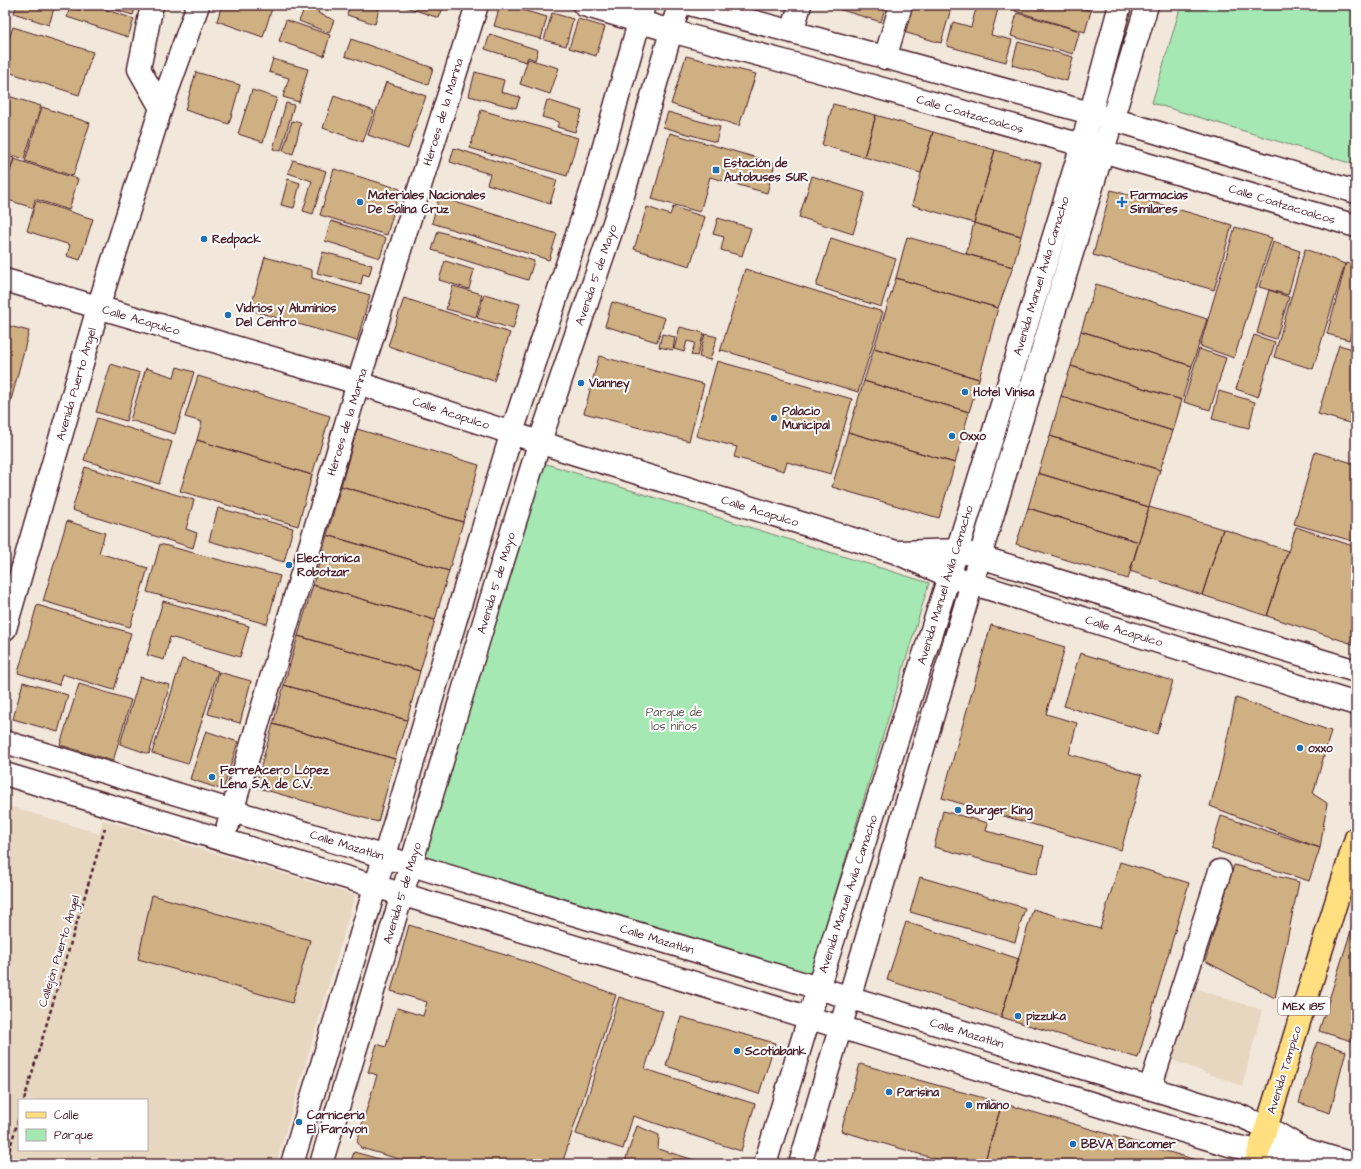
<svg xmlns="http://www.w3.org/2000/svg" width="1361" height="1169" viewBox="0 0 1361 1169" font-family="'Architects Daughter',sans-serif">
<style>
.built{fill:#e7d6c0;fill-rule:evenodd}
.green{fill:#a5e8b3;stroke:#78846f}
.building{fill:#cfb083;stroke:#4a1f2b}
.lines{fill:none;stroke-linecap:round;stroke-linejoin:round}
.street-casing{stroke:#4a1f2b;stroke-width:25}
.primary-casing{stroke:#4a1f2b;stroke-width:25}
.path{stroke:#4a1f2b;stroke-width:2.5;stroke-dasharray:4 3;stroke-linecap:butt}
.street{stroke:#fff;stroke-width:22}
.primary{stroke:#ffdf80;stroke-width:22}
.poi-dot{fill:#1f6fb2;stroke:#fff;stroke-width:1.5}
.labels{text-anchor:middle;stroke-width:4;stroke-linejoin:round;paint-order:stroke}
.shield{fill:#fff;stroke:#80626b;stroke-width:1}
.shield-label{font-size:11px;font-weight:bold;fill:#4a1f2b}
.street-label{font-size:12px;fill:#4a1f2b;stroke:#fff}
.poi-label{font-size:12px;font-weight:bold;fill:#4a1f2b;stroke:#fff;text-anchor:start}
.park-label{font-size:12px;fill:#655b54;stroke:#fff}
</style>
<rect width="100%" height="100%" fill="#f1e7da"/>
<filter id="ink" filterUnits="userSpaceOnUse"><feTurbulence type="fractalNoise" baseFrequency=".025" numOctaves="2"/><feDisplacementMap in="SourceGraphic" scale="8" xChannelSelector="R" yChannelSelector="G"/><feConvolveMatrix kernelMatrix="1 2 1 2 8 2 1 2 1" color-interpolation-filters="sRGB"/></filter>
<g filter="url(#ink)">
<!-- built -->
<path class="built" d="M 5,805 L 99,834 L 103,820 L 355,895 L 276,1164 L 5,1164 ZM 19,1100 L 147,1100 L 147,1150 L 19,1150 Z
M 1191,987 L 1262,1010 L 1242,1086 L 1172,1060 Z"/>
<!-- green -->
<path class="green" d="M 1181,5 L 1356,5 L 1356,165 L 1152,103 Z
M 540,462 L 929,583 L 810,977 L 419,855 Z"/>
<!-- building -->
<path class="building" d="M 5,5 L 11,5 L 5,24 Z
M 17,5 L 55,5 L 49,25 L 14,13 Z
M 92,5 L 134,19 L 128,37 L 67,17 L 70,7 L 81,10 L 82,6 L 91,9 Z
M 99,5 L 136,5 L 133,15 Z
M 222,5 L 273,5 L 263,37 L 217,21 Z
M 306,5 L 313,7 L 314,5 L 321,5 L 318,13 L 334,20 L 329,33 L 299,21 Z
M 350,5 L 380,5 L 375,24 L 347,15 Z
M 400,5 L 444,5 L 439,18 Z
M 500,5 L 504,5 L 547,17 L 541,39 L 494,26 Z
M 825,5 L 886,5 L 881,22 Z
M 907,5 L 952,5 L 941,43 L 900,31 Z
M 977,5 L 985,5 L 998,9 L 991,35 L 1012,40 L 1006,62 L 947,46 L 953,22 L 971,27 Z
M 1016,5 L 1069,5 L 1091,11 L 1085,32 L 1015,11 Z
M 1074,5 L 1089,5 L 1088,9 Z
M 552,13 L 573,19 L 566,46 L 544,40 Z
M 1017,13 L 1080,31 L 1073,54 L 1011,36 Z
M 578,19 L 605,27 L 596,56 L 569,48 Z
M 286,20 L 330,35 L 324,56 L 279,41 Z
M 13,27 L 93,52 L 79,95 L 5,71 L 5,51 Z
M 490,34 L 538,50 L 535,60 L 528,57 L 526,62 L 485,49 Z
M 351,39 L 433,68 L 428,85 L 345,56 Z
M 1018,42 L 1073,57 L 1067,81 L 1012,65 Z
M 686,56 L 756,74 L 739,126 L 671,104 Z
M 273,59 L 308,69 L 299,102 L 283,97 L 289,78 L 269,72 Z
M 528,59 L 559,68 L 550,94 L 520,84 Z
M 196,72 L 240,85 L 229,124 L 185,110 Z
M 475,72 L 504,80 L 501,92 L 520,97 L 516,108 L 469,96 Z
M 386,82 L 426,96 L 408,149 L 368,135 Z
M 252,90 L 277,98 L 263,142 L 238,134 Z
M 5,95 L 41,106 L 24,159 L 5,153 Z
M 334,96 L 374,111 L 363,142 L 323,128 Z
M 547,100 L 582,111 L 575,132 L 557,127 L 559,122 L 542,117 Z
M 286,103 L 294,105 L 281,151 L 273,149 Z
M 833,104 L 876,115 L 864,157 L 822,145 Z
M 42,107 L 90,123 L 73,176 L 25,161 Z
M 481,110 L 578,138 L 567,176 L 470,148 Z
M 668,112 L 720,127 L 716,142 L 663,127 Z
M 876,115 L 933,132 L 921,173 L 864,157 Z
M 292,121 L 301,123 L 293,154 L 283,151 Z
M 933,132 L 995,150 L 974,223 L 912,205 Z
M 670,133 L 775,163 L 767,193 L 710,177 L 700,212 L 652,199 Z
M 454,148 L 557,180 L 550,204 L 487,184 L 490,174 L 450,162 Z
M 995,150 L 1041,163 L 1021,236 L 974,223 Z
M 5,155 L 14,158 L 5,187 Z
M 14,159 L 78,179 L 69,210 L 35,199 L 33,208 L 5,199 L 5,188 Z
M 293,160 L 326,171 L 313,214 L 303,211 L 312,181 L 288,173 Z
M 334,169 L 400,189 L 387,235 L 320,215 Z
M 812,176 L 865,193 L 853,234 L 799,217 Z
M 288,179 L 300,183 L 294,208 L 281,205 Z
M 1111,190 L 1232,225 L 1214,290 L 1093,255 Z
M 439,197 L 557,234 L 549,260 L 432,223 Z
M 36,201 L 93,219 L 80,260 L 67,256 L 70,245 L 27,231 Z
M 647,207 L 670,215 L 673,207 L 705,217 L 690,266 L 634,249 Z
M 718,218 L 751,228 L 742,256 L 721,250 L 724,237 L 713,234 Z
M 331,221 L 386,238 L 380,258 L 325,241 Z
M 974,223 L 1021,236 L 1013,267 L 966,254 Z
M 1235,227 L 1272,238 L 1234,358 L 1200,346 Z
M 438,231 L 534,261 L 528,280 L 432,250 Z
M 907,237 L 1013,267 L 998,308 L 896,278 Z
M 831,238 L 896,259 L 881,307 L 816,286 Z
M 1273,242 L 1300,251 L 1288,295 L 1259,287 Z
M 1305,249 L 1345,264 L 1313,369 L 1274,357 Z
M 323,252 L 372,265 L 369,276 L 363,274 L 361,284 L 317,273 Z
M 265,257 L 312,270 L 312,278 L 370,295 L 357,341 L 250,310 Z
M 445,261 L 474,270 L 469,289 L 439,280 Z
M 1346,263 L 1356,266 L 1356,317 L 1349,340 L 1327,334 Z
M 745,269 L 883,312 L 858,392 L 722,350 L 720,352 Z
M 896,278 L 998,308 L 979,379 L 874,348 Z
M 1096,284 L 1207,319 L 1192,366 L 1081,331 Z
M 453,286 L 482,294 L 476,317 L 446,309 Z
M 1269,290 L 1289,297 L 1276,339 L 1257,333 Z
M 484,294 L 520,304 L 513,329 L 477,318 Z
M 404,298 L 510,333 L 494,381 L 388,346 Z
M 612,302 L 665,318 L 657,342 L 605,326 Z
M 1356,324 L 1356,343 L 1351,342 Z
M 5,325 L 29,331 L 9,408 L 5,407 Z
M 680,327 L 704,333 L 697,356 L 691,355 L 695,343 L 687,341 L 684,352 L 674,349 Z
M 1081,331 L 1192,366 L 1182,400 L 1071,366 Z
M 662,334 L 675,337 L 673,350 L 659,347 Z
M 705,334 L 717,337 L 710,360 L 699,357 Z
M 1254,335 L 1275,342 L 1258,397 L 1236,389 Z
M 1339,345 L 1356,350 L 1356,425 L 1318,414 Z
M 874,348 L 979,379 L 969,412 L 864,381 Z
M 1199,349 L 1226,358 L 1210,410 L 1184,402 Z
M 599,356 L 704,384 L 689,441 L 584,413 Z
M 717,361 L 852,399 L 831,474 L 787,462 L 784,471 L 734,457 L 737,447 L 696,436 Z
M 111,364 L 140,373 L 126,421 L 96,412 Z
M 1071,366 L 1182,400 L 1173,431 L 1061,396 Z
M 177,367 L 194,372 L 175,434 L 130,420 L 146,368 L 174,377 Z
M 198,376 L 330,416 L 312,475 L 197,440 L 202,422 L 185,417 Z
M 864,381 L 969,412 L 955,463 L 848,432 Z
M 1219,391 L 1255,402 L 1249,428 L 1212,419 Z
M 1061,396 L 1173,431 L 1160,470 L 1050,436 Z
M 97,418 L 172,442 L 159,484 L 84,460 Z
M 357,429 L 479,465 L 463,522 L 341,486 Z
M 848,432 L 955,463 L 939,518 L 832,487 Z
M 1050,436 L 1160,470 L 1149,507 L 1038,473 Z
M 197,440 L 312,475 L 298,526 L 180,491 Z
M 1356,447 L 1356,460 L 1353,459 Z
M 1315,452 L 1356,464 L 1356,542 L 1294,524 Z
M 85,467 L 194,500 L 186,529 L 197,533 L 193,548 L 72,510 Z
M 1038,473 L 1149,507 L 1139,542 L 1028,508 Z
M 341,486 L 463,522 L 449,571 L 327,535 Z
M 1149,507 L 1223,529 L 1202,595 L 1130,571 Z
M 218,508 L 293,528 L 284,562 L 209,541 Z
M 1028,508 L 1139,542 L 1128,579 L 1016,544 Z
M 67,521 L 105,533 L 99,553 L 148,568 L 130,627 L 43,601 Z
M 1296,527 L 1356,547 L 1356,645 L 1267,616 Z
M 1223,529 L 1288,551 L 1267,616 L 1202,595 Z
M 327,535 L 449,571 L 435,620 L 313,585 Z
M 160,544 L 280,576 L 267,624 L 147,592 Z
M 313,585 L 435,620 L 420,671 L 298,636 Z
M 163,601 L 249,626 L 240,657 L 170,637 L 164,660 L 147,655 Z
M 37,605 L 131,633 L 114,690 L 62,674 L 59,685 L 18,673 Z
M 991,625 L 1065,647 L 1046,714 L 1077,723 L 1069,754 L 1142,775 L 1121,850 L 942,798 Z
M 298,636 L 420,671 L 407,720 L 284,685 Z
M 1080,653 L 1173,681 L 1157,734 L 1064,706 Z
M 182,659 L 218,671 L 188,764 L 152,753 Z
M 219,672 L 251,681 L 240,723 L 208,714 Z
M 140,677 L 170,685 L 149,754 L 120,744 Z
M 23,682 L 68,695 L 58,732 L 13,719 Z
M 79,684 L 131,700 L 113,761 L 60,745 Z
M 284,685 L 407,720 L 395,759 L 273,724 Z
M 1236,698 L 1331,731 L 1313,794 L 1327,803 L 1320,848 L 1210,806 L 1220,771 Z
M 273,724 L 395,759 L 378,822 L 255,787 Z
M 206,731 L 238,742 L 223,790 L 190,779 Z
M 943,811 L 988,823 L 986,831 L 1044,846 L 1037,874 L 934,847 Z
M 1221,816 L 1320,848 L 1309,881 L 1211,849 Z
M 1120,862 L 1189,883 L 1138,1058 L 1001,1017 L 1033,909 L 1100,929 Z
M 1234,865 L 1299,882 L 1275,998 L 1205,961 Z
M 920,877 L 1025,908 L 1015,942 L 910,912 Z
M 152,895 L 310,940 L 292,1003 L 138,959 Z
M 1356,915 L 1356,1038 L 1355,1042 L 1319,1031 Z
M 906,922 L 1019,959 L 1001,1017 L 887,980 Z
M 409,925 L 534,964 L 616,995 L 562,1164 L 416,1164 L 361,1148 L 357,1141 L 377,1075 L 368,1072 L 377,1044 L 386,1047 L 397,1008 L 423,1016 L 427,1002 L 391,991 Z
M 619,997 L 663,1011 L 645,1069 L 755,1104 L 741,1151 L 633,1116 L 623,1149 L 576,1134 Z
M 681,1017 L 775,1043 L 759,1094 L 666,1066 Z
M 1317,1042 L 1346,1051 L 1330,1113 L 1299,1103 Z
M 860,1064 L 1002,1103 L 984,1164 L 953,1164 L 841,1131 Z
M 1002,1103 L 1210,1164 L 984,1164 Z
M 637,1126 L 659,1135 L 658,1149 L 708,1164 L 624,1164 Z
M 354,1152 L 397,1164 L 350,1164 Z"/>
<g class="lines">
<defs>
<path id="street" d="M 152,5 L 139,69 L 161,108
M 584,5 L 671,31 L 783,61 L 1082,145 L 1356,226
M 693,5 L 1112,119 L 1356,192
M 792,32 L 800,5
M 885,58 L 901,5
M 5,280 L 358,383 L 576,454 L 895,552 L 949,576 L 1356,704
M 899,552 L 957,550 L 1356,671
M 5,629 L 98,308 L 161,108 L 198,5
M 5,742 L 1238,1115 L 1266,1127 L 1303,1149 L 1353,1164
M 5,774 L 1229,1145 L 1259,1151 L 1303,1149
M 228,825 L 358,383 L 477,5
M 1150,1088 L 1220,871
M 292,1164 L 512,432 L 591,192 L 644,5
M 321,1164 L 480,635 L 540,441 L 621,202 L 679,5
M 765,1164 L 818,988 L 952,567 L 1082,145 L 1120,5
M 800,1164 L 972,583 L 1147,5"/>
<path id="primary" d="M 1255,1164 L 1356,838"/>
</defs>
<!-- street casing -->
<use href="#street" class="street-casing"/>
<!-- primary casing -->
<use href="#primary" class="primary-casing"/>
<!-- path -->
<path class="path" d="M 24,1100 L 105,828
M 5,1164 L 19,1117"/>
<!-- street -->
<use href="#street" class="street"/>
<!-- primary -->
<use href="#primary" class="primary"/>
</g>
</g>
<!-- markers -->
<g class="poi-dot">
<rect x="712" y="166" width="8" height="8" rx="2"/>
<circle cx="360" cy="202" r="4"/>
<path d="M1120 196h4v4h4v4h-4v4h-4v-4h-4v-4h4z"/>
<circle cx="204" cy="239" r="4"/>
<circle cx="228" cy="315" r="4"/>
<circle cx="581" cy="383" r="4"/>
<circle cx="965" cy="392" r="4"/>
<circle cx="774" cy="418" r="4"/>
<circle cx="952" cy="436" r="4"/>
<circle cx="289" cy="565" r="4"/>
<circle cx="1300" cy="748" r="4"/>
<circle cx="212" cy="777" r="4"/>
<circle cx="958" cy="810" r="4"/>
<circle cx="1018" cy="1016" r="4"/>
<circle cx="737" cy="1051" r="4"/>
<circle cx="889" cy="1092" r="4"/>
<circle cx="969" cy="1105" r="4"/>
<circle cx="299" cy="1122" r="4"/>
<circle cx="1073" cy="1144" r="4"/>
</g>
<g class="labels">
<!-- shield labels -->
<rect class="shield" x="1278" y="997" width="52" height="18" rx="3"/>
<g class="shield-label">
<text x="1304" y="1010">MEX 185</text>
</g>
<!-- street labels -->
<g class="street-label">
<text transform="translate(443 112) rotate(-73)" y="4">Héroes de la Marina</text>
<text transform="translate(970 114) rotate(16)" y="4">Calle Coatzacoalcos</text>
<text transform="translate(1282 204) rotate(17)" y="4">Calle Coatzacoalcos</text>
<text transform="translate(596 275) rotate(-71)" y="4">Avenida 5 de Mayo</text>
<text transform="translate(1041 276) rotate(-73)" y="4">Avenida Manuel Ávila Camacho</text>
<text transform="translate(141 320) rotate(16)" y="4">Calle Acapulco</text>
<text transform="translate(76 384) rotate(-74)" y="4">Avenida Puerto Ángel</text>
<text transform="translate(451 413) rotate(18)" y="4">Calle Acapulco</text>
<text transform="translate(347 422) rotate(-73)" y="4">Héroes de la Marina</text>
<text transform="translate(760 511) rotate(17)" y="4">Calle Acapulco</text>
<text transform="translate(496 583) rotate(-73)" y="4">Avenida 5 de Mayo</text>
<text transform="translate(945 585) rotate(-73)" y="4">Avenida Manuel Ávila Camacho</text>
<text transform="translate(1124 631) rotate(17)" y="4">Calle Acapulco</text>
<text transform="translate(347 845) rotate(17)" y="4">Calle Mazatlán</text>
<text transform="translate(402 893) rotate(-73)" y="4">Avenida 5 de Mayo</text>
<text transform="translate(848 894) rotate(-72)" y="4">Avenida Manuel Ávila Camacho</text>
<text transform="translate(657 939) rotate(17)" y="4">Calle Mazatlán</text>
<text transform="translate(59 951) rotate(-73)" y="4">Callejón Puerto Ángel</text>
<text transform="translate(967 1033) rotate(17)" y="4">Calle Mazatlán</text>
<text transform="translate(1284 1070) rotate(-73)" y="4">Avenida Tampico</text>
</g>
<!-- poi labels -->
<g class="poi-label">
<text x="724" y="167">Estación de<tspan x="724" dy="14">Autobuses SUR</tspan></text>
<text x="368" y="199">Materiales Nacionales<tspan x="368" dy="14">De Salina Cruz</tspan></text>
<text x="1130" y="199">Farmacias<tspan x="1130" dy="14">Similares</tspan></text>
<text x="212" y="243">Redpack</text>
<text x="236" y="312">Vidrios y Aluminios<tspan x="236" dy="14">Del Centro</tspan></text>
<text x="589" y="387">Vianney</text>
<text x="973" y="396">Hotel Vinisa</text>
<text x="782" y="415">Palacio<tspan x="782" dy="14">Municipal</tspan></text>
<text x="960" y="440">Oxxo</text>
<text x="297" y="562">Electronica<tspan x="297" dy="14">Robotzar</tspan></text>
<text x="1308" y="752">oxxo</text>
<text x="220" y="774">FerreAcero López<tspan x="220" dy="14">Lena S.A. de C.V.</tspan></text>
<text x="966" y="814">Burger King</text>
<text x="1026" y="1020">pizzuka</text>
<text x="745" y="1055">Scotiabank</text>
<text x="897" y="1096">Parisina</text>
<text x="977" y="1109">milano</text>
<text x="307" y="1119">Carniceria<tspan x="307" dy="14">El Farayon</tspan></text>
<text x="1081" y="1148">BBVA Bancomer</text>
</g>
<!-- park labels -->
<g class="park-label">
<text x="674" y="716">Parque de<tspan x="674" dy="14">los niños</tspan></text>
</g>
</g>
<!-- margin -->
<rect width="1361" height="1169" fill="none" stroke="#fff" stroke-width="20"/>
<rect x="10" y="10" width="1341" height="1149" fill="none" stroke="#4a1f2b" stroke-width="1.5" filter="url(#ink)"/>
<!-- legend -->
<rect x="18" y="1099" width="130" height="52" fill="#ffffff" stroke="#b7a5aa"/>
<rect x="26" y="1112" width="20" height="6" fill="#ffdf80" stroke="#b7a5aa"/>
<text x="54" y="1119" font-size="12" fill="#4a1f2b">Calle</text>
<rect x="26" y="1129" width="20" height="12" fill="#a5e8b3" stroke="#b7a5aa"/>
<text x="54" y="1139" font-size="12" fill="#4a1f2b">Parque</text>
</svg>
